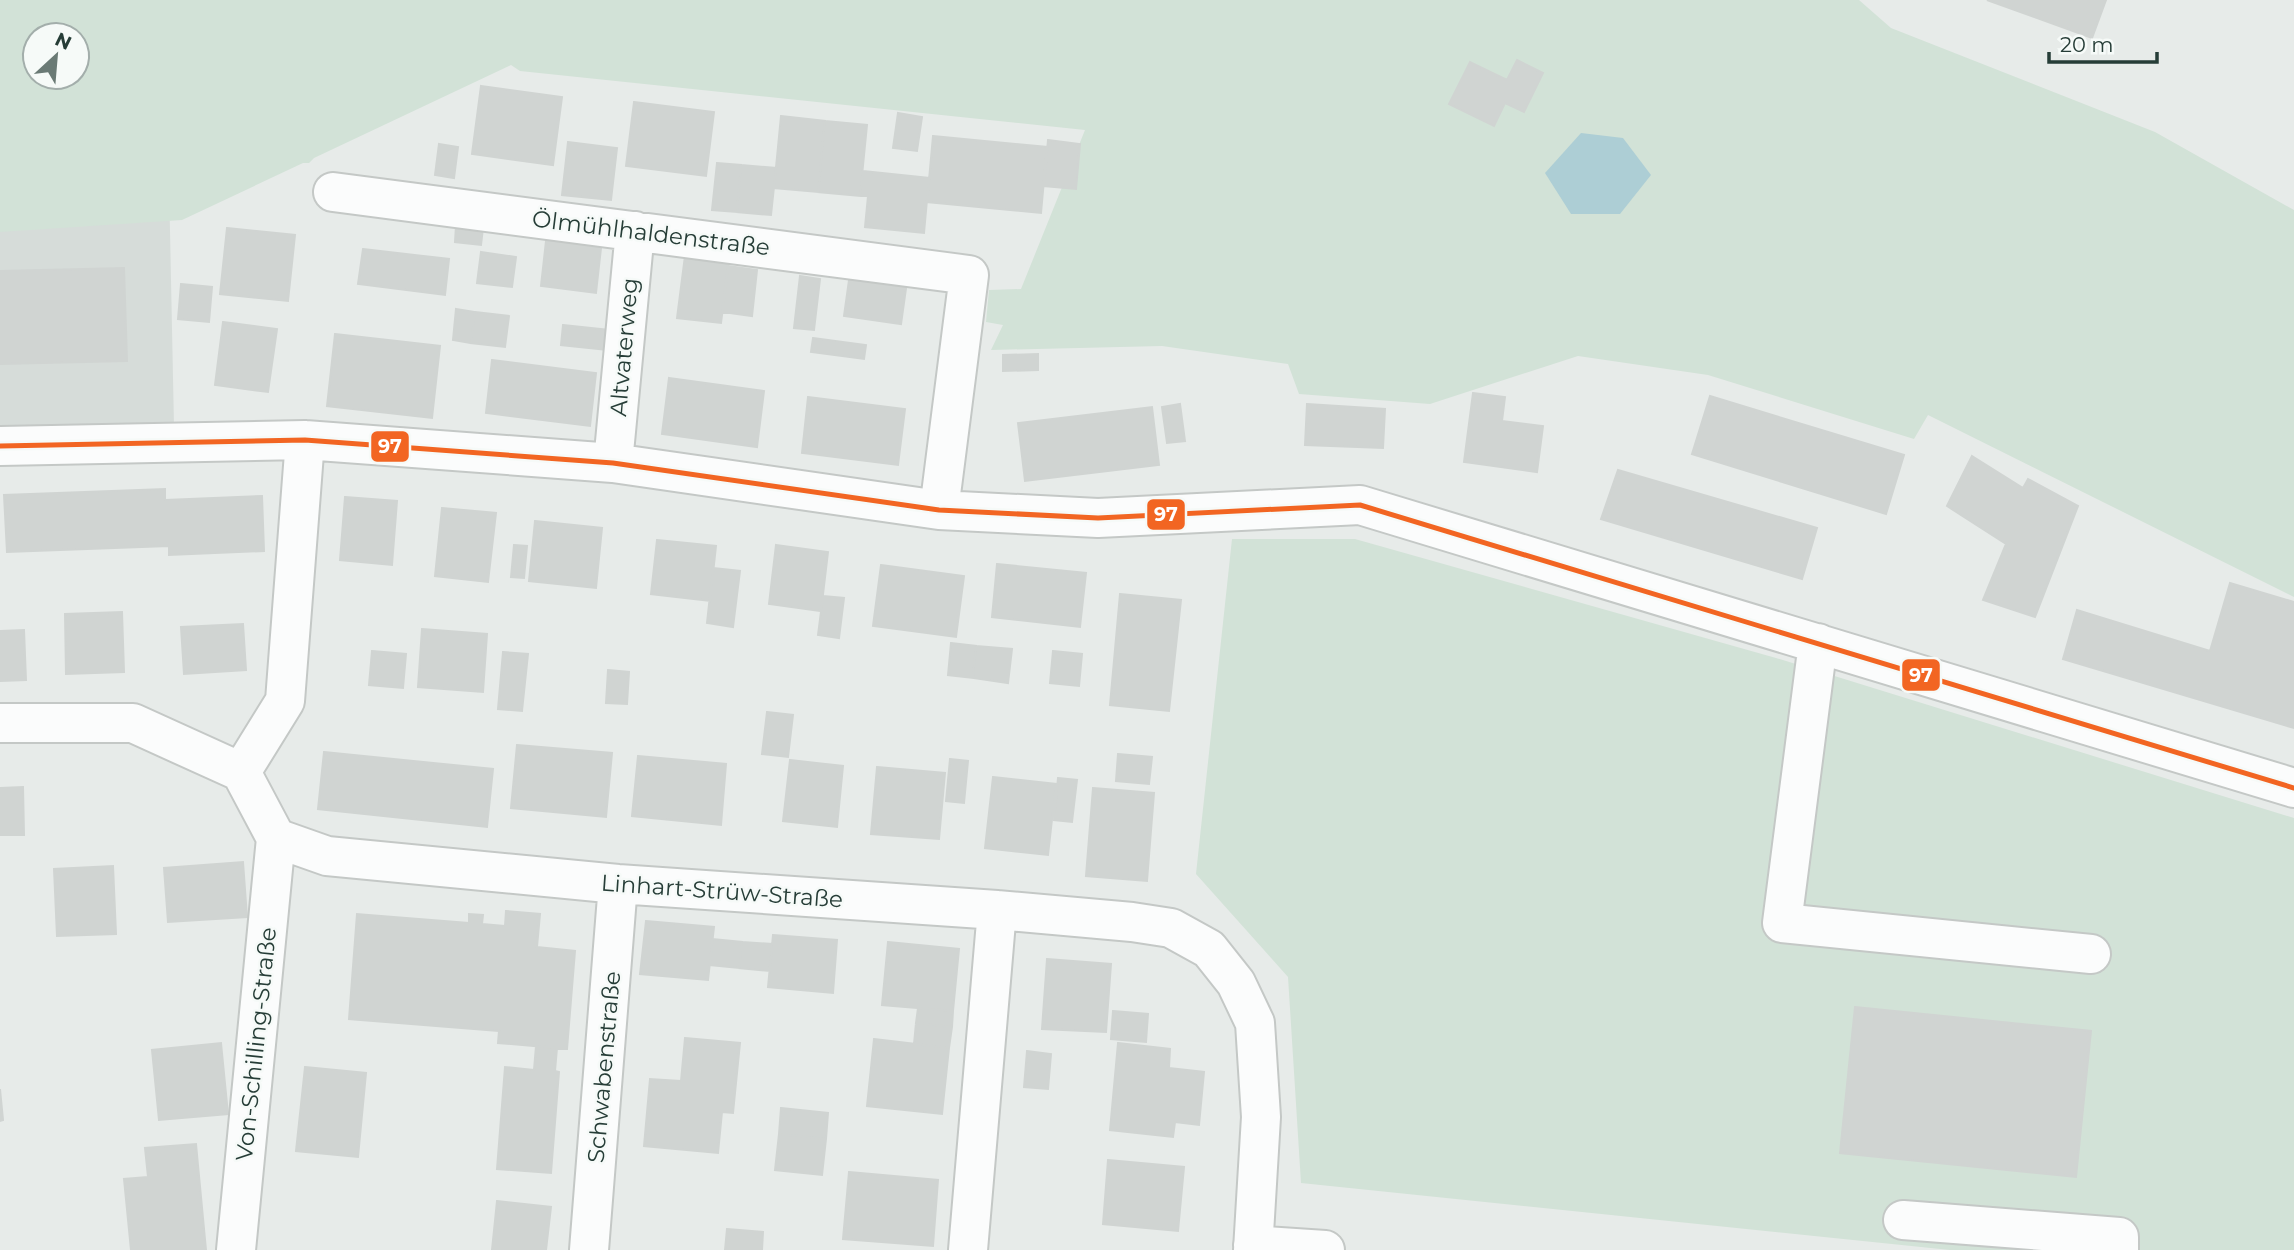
<svg xmlns="http://www.w3.org/2000/svg" width="2294" height="1250" viewBox="0 0 2294 1250" font-family="Montserrat,sans-serif">
<style>
.built{fill:#d6dcd9}
.green{fill:#d2e2d7;fill-rule:evenodd}
.water{fill:#adced5}
.building{fill:#d0d4d2;stroke:#d0d4d2;stroke-width:2}
.lines{fill:none;stroke-linecap:round;stroke-linejoin:round}
.minor-casing{stroke:#c4c8c6;stroke-width:42}
.minor{stroke:#fbfcfc;stroke-width:38}
.bus-1-casing{stroke:#f6faf8;stroke-width:10}
.bus-1{stroke:#f26522;stroke-width:5}
.labels{text-anchor:middle;stroke-width:5;stroke-linejoin:round;paint-order:stroke}
.street-label{font-size:23px;fill:#263d37;stroke:#f6faf8}
.line-badge{stroke:#f6faf8;stroke-width:2.5}
.badge-label{font-size:19px;text-anchor:middle;font-weight:bold;fill:#fff}
</style>
<rect width="100%" height="100%" fill="#e7ebe9"/>
<!-- built -->
<path class="built" d="M 169,182 L 174,426 L 0,431 L 0,183 Z"/>
<!-- green -->
<path class="green" d="M 0,0 L 1859,0 L 1891,28 L 2155,132 L 2294,210 L 2294,597 L 1928,415 L 1914,439 L 1708,375 L 1578,356 L 1430,404 L 1299,394 L 1288,364 L 1162,346 L 991,350 L 1003,325 L 986,322 L 989,290 L 1021,289 L 1085,130 L 520,71 L 511,65 L 314,158 L 309,163 L 303,163 L 182,220 L 0,232 ZM 35,35 L 77,35 L 77,77 L 35,77 Z
M 1232,539 L 1355,539 L 1776,658 L 2294,818 L 2294,1250 L 1950,1250 L 1301,1183 L 1288,977 L 1196,874 Z"/>
<!-- water -->
<path class="water" d="M 1581,133 L 1623,138 L 1651,175 L 1620,214 L 1571,214 L 1545,173 Z"/>
<!-- building -->
<path class="building" d="M 1987,0 L 2106,0 L 2092,38 Z
M 1517,60 L 1543,73 L 1524,112 L 1505,103 L 1494,126 L 1449,104 L 1470,62 L 1507,80 Z
M 481,86 L 562,97 L 553,165 L 472,154 Z
M 634,102 L 714,112 L 706,176 L 626,166 Z
M 898,113 L 922,117 L 917,151 L 893,148 Z
M 781,116 L 825,121 L 818,192 L 774,188 Z
M 825,121 L 867,125 L 860,196 L 818,192 Z
M 933,136 L 1047,147 L 1041,213 L 927,202 Z
M 1048,140 L 1080,144 L 1076,189 L 1044,186 Z
M 568,142 L 617,148 L 611,200 L 562,195 Z
M 439,144 L 458,147 L 454,178 L 435,175 Z
M 717,163 L 741,165 L 737,212 L 712,210 Z
M 741,165 L 776,168 L 771,215 L 737,212 Z
M 863,171 L 929,178 L 924,233 L 865,227 L 868,196 L 860,196 Z
M 456,225 L 483,228 L 481,245 L 455,242 Z
M 227,228 L 295,235 L 288,301 L 220,294 Z
M 547,232 L 602,239 L 596,293 L 541,286 Z
M 686,248 L 730,253 L 721,323 L 677,318 Z
M 363,249 L 449,259 L 445,295 L 358,284 Z
M 481,252 L 516,257 L 512,287 L 477,283 Z
M 728,266 L 757,270 L 752,316 L 722,312 Z
M 851,266 L 908,274 L 901,324 L 844,316 Z
M 124,268 L 127,361 L 0,364 L 0,271 Z
M 800,276 L 820,279 L 814,330 L 794,328 Z
M 181,284 L 212,287 L 209,322 L 178,319 Z
M 456,309 L 475,312 L 471,343 L 453,340 Z
M 475,312 L 509,316 L 505,347 L 471,343 Z
M 223,322 L 277,329 L 268,392 L 215,385 Z
M 563,325 L 609,330 L 607,350 L 561,345 Z
M 335,334 L 440,346 L 432,418 L 327,406 Z
M 813,338 L 866,345 L 864,359 L 811,352 Z
M 1038,354 L 1038,370 L 1003,371 L 1003,355 Z
M 492,360 L 596,373 L 590,426 L 486,413 Z
M 669,378 L 764,391 L 757,447 L 662,434 Z
M 1473,393 L 1505,397 L 1502,421 L 1543,426 L 1537,472 L 1464,462 Z
M 1710,396 L 1904,455 L 1886,514 L 1692,454 Z
M 808,397 L 905,409 L 898,465 L 802,453 Z
M 1180,404 L 1185,441 L 1167,443 L 1162,407 Z
M 1307,404 L 1385,409 L 1383,448 L 1305,445 Z
M 1152,407 L 1159,465 L 1025,481 L 1018,423 Z
M 1972,456 L 2023,488 L 2028,479 L 2078,506 L 2035,617 L 1983,600 L 2006,544 L 1947,506 Z
M 1618,470 L 1817,528 L 1802,579 L 1601,519 Z
M 165,489 L 165,500 L 262,496 L 264,551 L 169,555 L 169,546 L 7,552 L 4,495 Z
M 345,497 L 397,501 L 392,565 L 340,560 Z
M 442,508 L 496,513 L 488,582 L 435,576 Z
M 535,521 L 602,528 L 596,588 L 529,581 Z
M 657,540 L 716,546 L 710,601 L 651,594 Z
M 514,545 L 527,546 L 524,578 L 511,577 Z
M 776,545 L 828,552 L 821,611 L 769,604 Z
M 997,564 L 1086,573 L 1080,627 L 992,617 Z
M 881,565 L 964,576 L 956,637 L 873,626 Z
M 713,568 L 740,571 L 733,627 L 707,623 Z
M 2230,583 L 2294,602 L 2294,728 L 2063,659 L 2077,610 L 2210,651 Z
M 1120,594 L 1181,600 L 1169,711 L 1110,705 Z
M 823,596 L 844,598 L 839,638 L 818,635 Z
M 122,612 L 124,672 L 66,674 L 65,614 Z
M 243,624 L 246,670 L 184,674 L 181,627 Z
M 422,629 L 487,634 L 483,692 L 418,687 Z
M 24,630 L 26,680 L 0,681 L 0,631 Z
M 951,643 L 976,646 L 973,678 L 948,675 Z
M 976,646 L 1012,649 L 1008,683 L 973,678 Z
M 372,651 L 406,654 L 403,688 L 369,685 Z
M 1053,651 L 1082,654 L 1079,686 L 1050,683 Z
M 503,652 L 528,654 L 522,711 L 498,709 Z
M 608,670 L 629,672 L 627,704 L 606,703 Z
M 767,712 L 793,715 L 788,757 L 762,754 Z
M 517,745 L 612,753 L 606,817 L 511,808 Z
M 324,752 L 493,769 L 487,827 L 318,809 Z
M 1118,754 L 1152,757 L 1149,784 L 1116,781 Z
M 638,756 L 726,764 L 721,825 L 632,816 Z
M 950,759 L 968,761 L 964,803 L 946,801 Z
M 790,760 L 843,766 L 837,827 L 783,821 Z
M 877,767 L 945,773 L 939,839 L 871,834 Z
M 993,777 L 1056,784 L 1048,855 L 985,848 Z
M 1058,778 L 1077,780 L 1072,822 L 1054,820 Z
M 23,787 L 24,835 L 0,835 L 0,788 Z
M 1093,788 L 1154,793 L 1147,881 L 1086,876 Z
M 243,862 L 247,917 L 168,922 L 164,868 Z
M 113,866 L 116,934 L 57,936 L 54,869 Z
M 506,911 L 540,914 L 537,947 L 575,951 L 567,1049 L 498,1043 L 499,1031 L 349,1019 L 357,914 L 469,923 L 469,914 L 483,915 L 482,924 L 505,926 Z
M 646,921 L 714,927 L 708,980 L 640,974 Z
M 773,935 L 837,940 L 833,993 L 768,987 Z
M 712,939 L 742,942 L 739,968 L 710,965 Z
M 742,942 L 772,944 L 770,971 L 739,968 Z
M 888,942 L 959,949 L 953,1011 L 882,1005 Z
M 1047,959 L 1111,964 L 1106,1032 L 1042,1029 Z
M 1855,1007 L 2091,1031 L 2076,1177 L 1840,1153 Z
M 918,1008 L 953,1011 L 952,1027 L 916,1023 Z
M 1113,1011 L 1148,1014 L 1146,1042 L 1111,1039 Z
M 916,1023 L 952,1027 L 949,1048 L 914,1044 Z
M 685,1038 L 740,1043 L 733,1113 L 722,1112 L 718,1153 L 644,1146 L 650,1079 L 681,1081 Z
M 874,1039 L 949,1048 L 942,1114 L 867,1106 Z
M 221,1043 L 228,1114 L 159,1120 L 152,1050 Z
M 1118,1043 L 1170,1049 L 1169,1068 L 1204,1072 L 1199,1125 L 1175,1122 L 1173,1137 L 1110,1130 Z
M 536,1046 L 557,1048 L 555,1071 L 559,1072 L 551,1173 L 497,1169 L 505,1067 L 534,1070 Z
M 1027,1051 L 1051,1054 L 1048,1089 L 1024,1087 Z
M 305,1067 L 366,1073 L 358,1157 L 296,1151 Z
M 0,1089 L 3,1120 L 0,1121 Z
M 781,1108 L 828,1113 L 826,1139 L 779,1134 Z
M 779,1134 L 826,1139 L 822,1175 L 775,1170 Z
M 196,1144 L 206,1250 L 131,1250 L 124,1179 L 148,1177 L 145,1148 Z
M 1108,1160 L 1184,1167 L 1178,1231 L 1103,1224 Z
M 849,1172 L 938,1180 L 933,1246 L 843,1239 Z
M 497,1201 L 551,1207 L 546,1250 L 492,1250 Z
M 727,1229 L 763,1232 L 762,1250 L 725,1250 Z"/>
<g class="lines">
<defs>
<path id="minor" d="M 333,192 L 969,275 L 939,510
M 0,446 L 305,440 L 613,463 L 939,510 L 1098,518 L 1360,505 L 2294,788
M 613,463 L 635,231
M 1818,643 L 1782,923 L 2091,954
M 0,723 L 133,723 L 241,772 L 276,838
M 241,772 L 285,701 L 305,440
M 276,838 L 327,856 L 618,884 L 997,910 L 1132,922 L 1171,928 L 1209,949 L 1236,983 L 1255,1023 L 1261,1117 L 1253,1250
M 1903,1220 L 2119,1237 L 2119,1250
M 1253,1245 L 1325,1250
M 236,1250 L 276,838
M 589,1250 L 618,884
M 968,1250 L 997,910"/>
</defs>
<!-- minor casing -->
<use href="#minor" class="minor-casing"/>
<!-- minor -->
<use href="#minor" class="minor"/>
<defs>
<path id="bus-1" d="M 0,446 L 305,440 L 613,463 L 939,510 L 1098,518 L 1360,505 L 2294,788"/>
</defs>
<!-- bus-1 casing -->
<use href="#bus-1" class="bus-1-casing"/>
<!-- bus-1 -->
<use href="#bus-1" class="bus-1"/>
</g>
<g class="labels">
<!-- street labels -->
<g class="street-label">
<text transform="translate(651 233) rotate(7)" y="8">Ölmühlhaldenstraße</text>
<text transform="translate(624 347) rotate(-85)" y="8">Altvaterweg</text>
<text transform="translate(722 891) rotate(4)" y="8">Linhart-Strüw-Straße</text>
<text transform="translate(256 1044) rotate(-84)" y="8">Von-Schilling-Straße</text>
<text transform="translate(604 1067) rotate(-85)" y="8">Schwabenstraße</text>
</g>
</g>
<g class="line-badge">
<rect x="370" y="430" width="40" height="33" rx="7" fill="#f26522"/>
<rect x="1146" y="498" width="40" height="33" rx="7" fill="#f26522"/>
<rect x="1901" y="658" width="40" height="34" rx="7" fill="#f26522"/>
</g>
<g class="badge-label">
<text x="390" y="453">97</text>
<text x="1166" y="521">97</text>
<text x="1921" y="682">97</text>
</g>
<!-- north arrow -->
<g transform="translate(56 56) rotate(26)"><circle r="33" fill="#f6faf8" stroke="#a3aeab" stroke-width="2"/>
<path d="M0-5L12 26L0 18L-12 26Z" fill="#6a7a75"/>
<text y="-10" font-size="19" font-weight="bold" text-anchor="middle" fill="#263d37">N</text>
</g>
<!-- scale -->
<path d="M2049 52v10h108v-10" fill="none" stroke="#263d37" stroke-width="3.5"/>
<text x="2060" y="52" font-size="21" fill="#263d37" stroke="#f6faf8" stroke-width="5" paint-order="stroke">20 m</text>
</svg>
